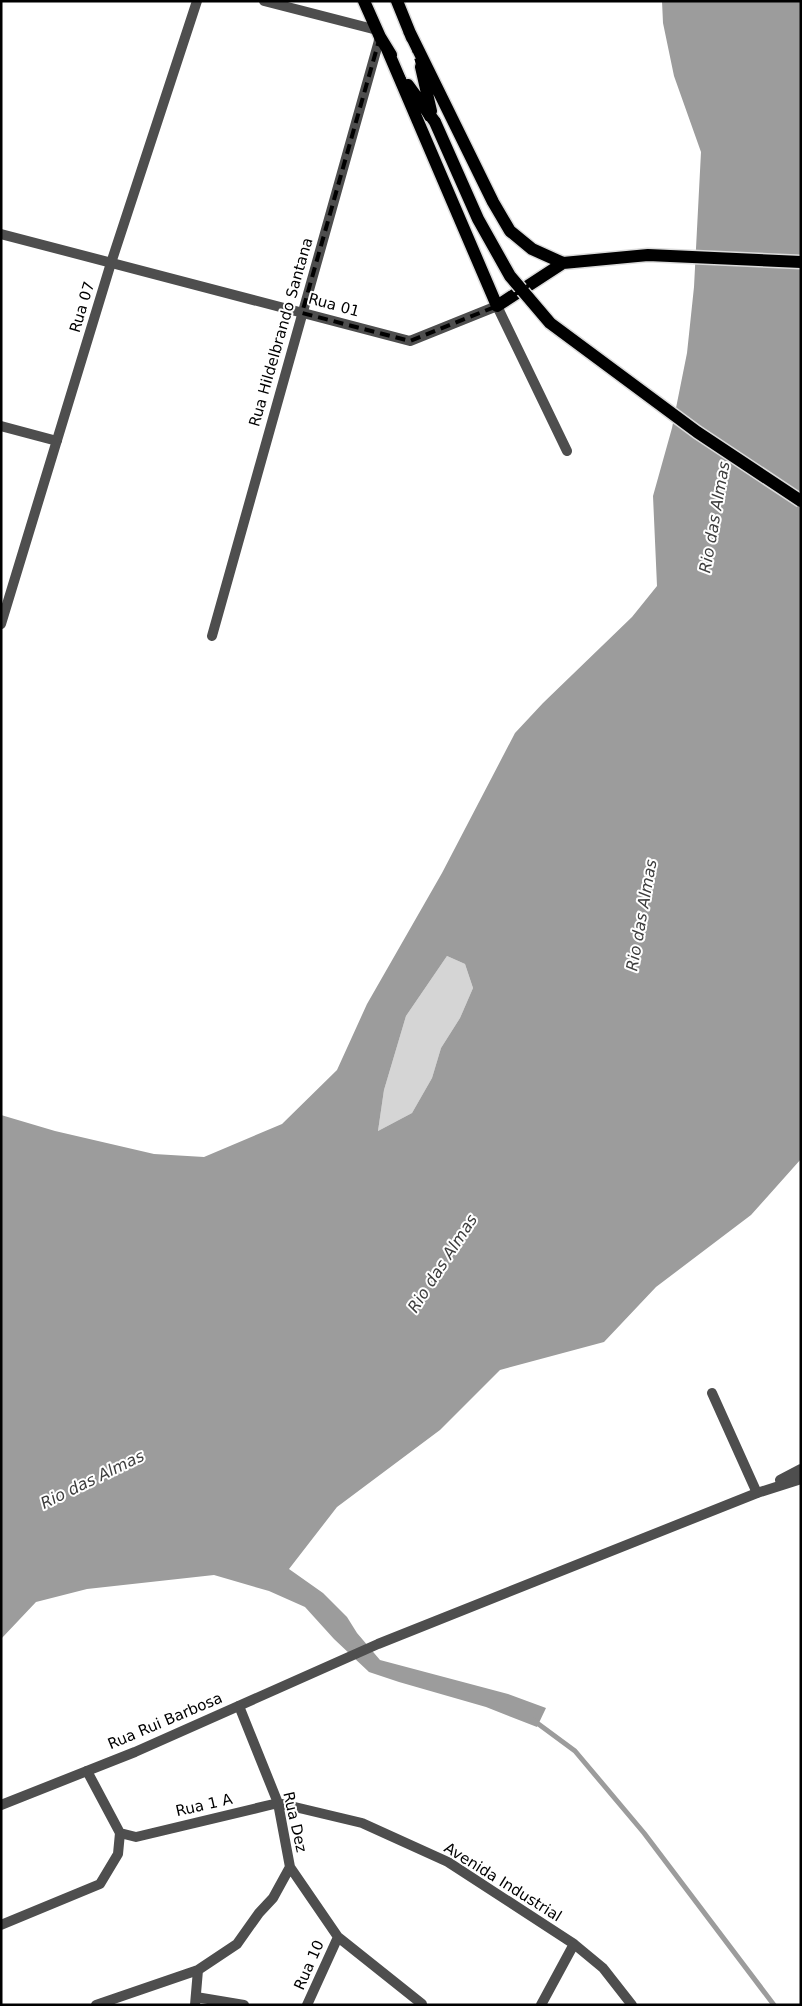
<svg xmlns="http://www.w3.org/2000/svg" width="802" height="2006" viewBox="0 0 802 2006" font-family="'DejaVu Sans',sans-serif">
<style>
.green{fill:#d5d5d5}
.water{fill:#9c9c9c;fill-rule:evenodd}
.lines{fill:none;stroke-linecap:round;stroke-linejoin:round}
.stream{stroke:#9c9c9c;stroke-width:5}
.primary-casing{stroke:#dbdbdb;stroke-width:15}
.minor{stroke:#4e4e4e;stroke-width:10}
.tertiary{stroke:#4e4e4e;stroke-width:10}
.primary{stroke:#000;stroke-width:12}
.primary-bridge-casing{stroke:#dbdbdb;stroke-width:15;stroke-linecap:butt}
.primary-bridge{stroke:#000;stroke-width:12}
.marked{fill:none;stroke:#000;stroke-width:4;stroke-dasharray:10 6;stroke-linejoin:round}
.labels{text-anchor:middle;stroke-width:4;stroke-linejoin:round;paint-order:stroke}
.street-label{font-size:15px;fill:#000;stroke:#fff}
.water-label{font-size:16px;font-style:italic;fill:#3d3d3d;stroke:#fff}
</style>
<rect width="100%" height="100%" fill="#fff"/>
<!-- green -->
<path class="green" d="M 447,956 L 465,964 L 473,988 L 460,1018 L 441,1048 L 432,1078 L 412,1113 L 378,1131 L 384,1090 L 406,1016 Z"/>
<!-- water -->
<path class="water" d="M 662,1 L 801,1 L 801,1159 L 751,1215 L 656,1287 L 604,1342 L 500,1370 L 440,1430 L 337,1507 L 289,1569 L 323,1593 L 347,1617 L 357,1633 L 380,1660 L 508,1694 L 546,1708 L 537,1727 L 486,1707 L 399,1682 L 369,1672 L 334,1639 L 305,1607 L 269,1591 L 214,1575 L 87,1589 L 36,1602 L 1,1639 L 1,1115 L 55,1131 L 154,1154 L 204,1157 L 282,1124 L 337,1070 L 367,1004 L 442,873 L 515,733 L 543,703 L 632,617 L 657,586 L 653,496 L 672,428 L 687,353 L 694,287 L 701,152 L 674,76 L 663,23 ZM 447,956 L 465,964 L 473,988 L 460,1018 L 441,1048 L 432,1078 L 412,1113 L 378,1131 L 384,1090 L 406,1016 Z"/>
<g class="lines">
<!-- stream -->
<path class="stream" d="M 533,1720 L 575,1751 L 644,1833 L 774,2005"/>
<defs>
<path id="primary" d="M 364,1 L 380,37 L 391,55
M 397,1 L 412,38
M 409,31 L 493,202 L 510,231 L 532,249 L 563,263
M 387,49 L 497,306 L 563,263 L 648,255 L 801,262
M 421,67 L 431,111
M 408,85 L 435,122"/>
</defs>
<!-- primary casing -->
<use href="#primary" class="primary-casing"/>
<!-- minor -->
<path class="minor" d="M 497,306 L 567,451
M 1,426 L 57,441
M 1,624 L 111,263 L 197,1
M 212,636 L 380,37
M 712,1393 L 757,1493
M 239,1706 L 278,1803 L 290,1867 L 338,1937 L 422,2004
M 87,1771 L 120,1833 L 136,1837 L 278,1803 L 362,1823 L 448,1862 L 574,1944 L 603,1968 L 632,2005
M 1,1925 L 100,1884 L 118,1854 L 120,1833
M 196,1997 L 244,2005
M 96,2005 L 198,1970 L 237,1944 L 259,1913 L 273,1898 L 290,1867
M 195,2005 L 198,1970
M 307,2005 L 338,1937
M 541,2005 L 574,1944"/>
<!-- tertiary -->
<path class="tertiary" d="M 264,1 L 377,30
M 1,234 L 410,341 L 497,306
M 780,1480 L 801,1469
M 1,1805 L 135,1752 L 378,1644 L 757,1493 L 801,1479"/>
<!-- primary -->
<use href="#primary" class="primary"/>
<defs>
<path id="primary-bridge" d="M 435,122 L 478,219 L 510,276 L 550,323 L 697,432 L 801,501"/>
</defs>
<!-- primary-bridge casing -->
<use href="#primary-bridge" class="primary-bridge-casing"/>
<!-- primary-bridge -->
<use href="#primary-bridge" class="primary-bridge"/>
</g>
<!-- marked area -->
<path class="marked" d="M 409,31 L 510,231 L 532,249 L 563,263 L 497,306 L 410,341 L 302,313 L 380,37 L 427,119 L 432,117 Z"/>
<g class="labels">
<!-- street labels -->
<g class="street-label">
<text transform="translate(334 305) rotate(15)" y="5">Rua 01</text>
<text transform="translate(82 307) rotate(-73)" y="5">Rua 07</text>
<text transform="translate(281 332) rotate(-74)" y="5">Rua Hildelbrando Santana</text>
<text transform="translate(165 1721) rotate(-23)" y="5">Rua Rui Barbosa</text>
<text transform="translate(204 1805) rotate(-13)" y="5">Rua 1 A</text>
<text transform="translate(295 1822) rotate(77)" y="5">Rua Dez</text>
<text transform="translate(503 1882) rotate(32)" y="5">Avenida Industrial</text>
<text transform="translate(309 1965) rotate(-66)" y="5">Rua 10</text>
</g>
<!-- water labels -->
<g class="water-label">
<text transform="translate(714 517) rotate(-80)" y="6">Rio das Almas</text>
<text transform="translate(641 915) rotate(-80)" y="6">Rio das Almas</text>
<text transform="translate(442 1263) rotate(-57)" y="6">Rio das Almas</text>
<text transform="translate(92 1479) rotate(-26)" y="6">Rio das Almas</text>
</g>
</g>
<!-- border -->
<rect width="802" height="2006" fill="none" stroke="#000000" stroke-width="5"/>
</svg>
